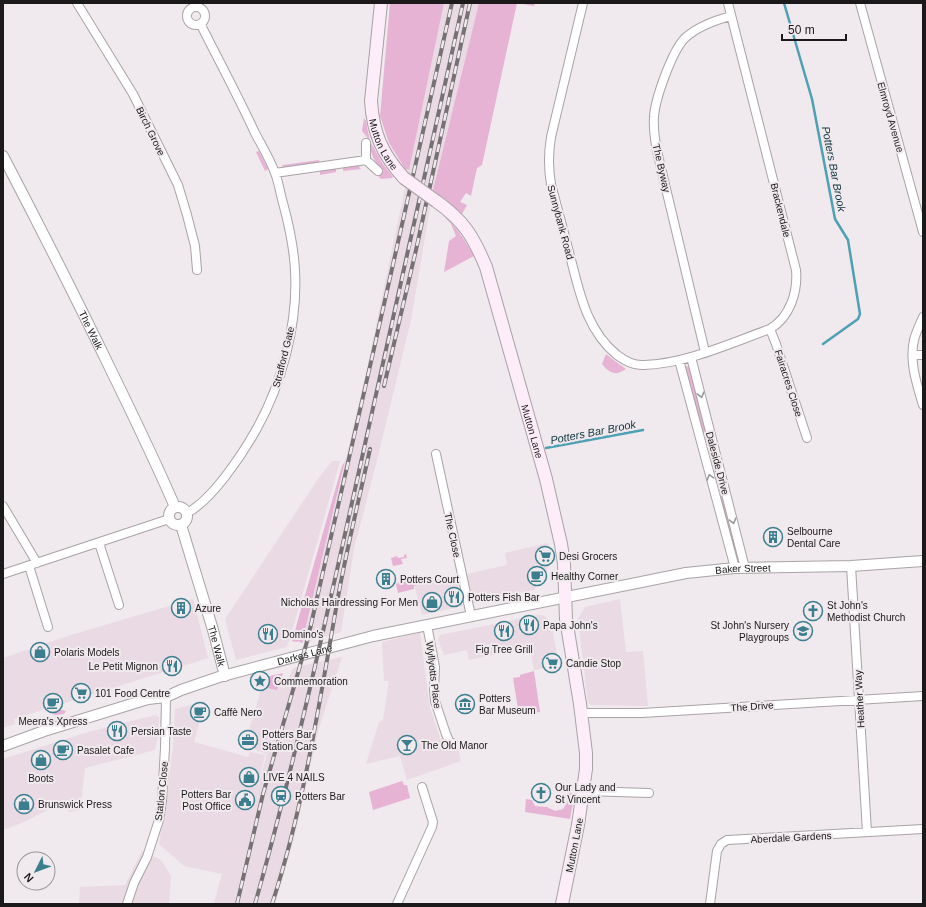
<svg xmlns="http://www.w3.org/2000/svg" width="926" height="907" viewBox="0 0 926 907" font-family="Helvetica,sans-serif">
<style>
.built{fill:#e9dae3}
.green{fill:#e6b3d5}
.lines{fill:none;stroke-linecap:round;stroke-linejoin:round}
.stream{stroke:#4ea0b3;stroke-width:2.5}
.minor-casing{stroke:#a9a2a6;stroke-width:10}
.tertiary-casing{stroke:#a9a2a6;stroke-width:12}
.secondary-casing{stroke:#a9a2a6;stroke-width:14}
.minor{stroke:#fff;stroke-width:8}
.tertiary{stroke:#fff;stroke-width:10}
.secondary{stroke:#fdedf8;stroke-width:12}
.rail-casing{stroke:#767274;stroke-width:4}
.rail{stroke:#f0e9ed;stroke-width:2.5;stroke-dasharray:8;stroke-linecap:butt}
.secondary-bridge-casing{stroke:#a9a2a6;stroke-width:14;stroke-linecap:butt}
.secondary-bridge{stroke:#fdedf8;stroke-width:12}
.oneway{stroke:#989898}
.labels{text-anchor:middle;stroke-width:4;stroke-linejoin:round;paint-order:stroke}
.street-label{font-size:10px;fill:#1b191a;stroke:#f0e9ed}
.poi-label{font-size:10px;fill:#1b191a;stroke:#f0e9ed;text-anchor:start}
.water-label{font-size:11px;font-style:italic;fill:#0e363e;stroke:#f0e9ed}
</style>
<rect width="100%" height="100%" fill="#f0e9ed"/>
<!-- built -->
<path class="built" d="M 444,3 L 479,3 L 433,190 L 411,320 L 378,456 L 354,549 L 341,632 L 302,643 L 365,378 Z
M 332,461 L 340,461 L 289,642 L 286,647 L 236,660 L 225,619 L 318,479 Z
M 548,543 L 552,561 L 534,590 L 473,603 L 467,574 L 507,565 L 505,553 Z
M 455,575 L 463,606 L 422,615 L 414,584 Z
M 193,599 L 208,658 L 14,719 L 15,724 L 3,728 L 3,658 L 71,635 Z
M 620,599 L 626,652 L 643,651 L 648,706 L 591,705 L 588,703 L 578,619 L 585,607 Z
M 538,615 L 545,616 L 551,622 L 559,666 L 534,670 L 531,653 L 525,648 L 469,660 L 467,650 L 444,655 L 438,640 L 440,635 Z
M 420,633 L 430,708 L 443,746 L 446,750 L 458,749 L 461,761 L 407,780 L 400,756 L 366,764 L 379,722 L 383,720 L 389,681 L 384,681 L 382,642 Z
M 342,657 L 319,728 L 294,839 L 275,904 L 214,903 L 222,874 L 184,866 L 159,844 L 168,789 L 173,746 L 175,709 L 205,701 L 194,742 L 248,757 L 250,752 L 265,755 L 255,798 L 267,754 L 244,746 L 263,684 L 284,688 L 293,668 Z
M 155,715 L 159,717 L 158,736 L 155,750 L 85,768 L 80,810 L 69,812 L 64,802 L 24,822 L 3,830 L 3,759 L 85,733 Z
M 142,851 L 161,860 L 171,876 L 169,904 L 79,904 L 80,887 L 125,885 Z"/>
<!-- green -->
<path class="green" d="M 390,3 L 444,3 L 409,170 L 405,169 L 389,143 L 380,116 Z
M 479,3 L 535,3 L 534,6 L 517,3 L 482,165 L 477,168 L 471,196 L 466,193 L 460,202 L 467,205 L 462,214 L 450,203 L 433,190 Z
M 364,118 L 366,121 L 370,141 L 362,131 Z
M 370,143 L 371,143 L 383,164 L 393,177 L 392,178 L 381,179 L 378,176 L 383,170 C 375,163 370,154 370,143 Z
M 259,151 L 268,169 L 265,171 L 256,152 Z
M 319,160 L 320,163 L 281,168 L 283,165 Z
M 358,165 L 361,169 L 343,171 L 343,167 Z
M 336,168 L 336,172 L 320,175 L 320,171 Z
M 442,214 C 456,226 465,240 474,256 L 444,272 L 449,241 L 456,236 L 451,224 Z
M 606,354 L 619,364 L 626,369 C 616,376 610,374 602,364 Z
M 687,366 L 690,368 L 716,468 L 712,471 L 685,369 Z
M 345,461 L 302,643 L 298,641 L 297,642 L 292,641 L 342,466 Z
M 716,470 L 739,557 L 735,557 L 713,472 Z
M 406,554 L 407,558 L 401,559 L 403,564 L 393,566 L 391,558 L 397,556 L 398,558 L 404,557 L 404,555 Z
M 406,574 L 409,584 L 416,582 L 419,584 L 414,586 L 414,589 L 398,593 L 396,584 L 399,583 L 398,582 L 403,581 L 402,575 Z
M 534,671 L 540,712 L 519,715 L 513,678 L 520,677 L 520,675 Z
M 283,673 L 277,690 L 263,687 L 264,683 L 261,682 L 254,687 L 249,681 Z
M 57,709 L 66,711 L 64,714 L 55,715 L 51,713 L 53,710 Z
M 402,781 L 404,785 L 407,785 L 410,798 L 373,810 L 369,792 Z
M 567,790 L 569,790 L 574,797 L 570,819 L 525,812 L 526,799 L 532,800 L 535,806 L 547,807 L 555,811 L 563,809 L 567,803 Z"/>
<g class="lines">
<!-- stream -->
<path class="stream" d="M 784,3 L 812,99 L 835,219 L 848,240 L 860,314 L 858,319 L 823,344
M 546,448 L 643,430"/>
<defs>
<path id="minor" d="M 77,3 L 133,94 L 178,185 L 187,215 L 195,246 L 197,270
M 583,3 L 551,137 C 548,155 548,167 551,184 C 557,207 563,229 569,252 C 579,289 585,329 617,355 C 625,361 634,366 644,365 C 685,364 731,343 770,329 C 790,317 798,292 796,270 L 728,3
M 860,3 L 923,232
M187 16a9 9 0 1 1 18 0a9 9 0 1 1-18 0Z
M 366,143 L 366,160
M 275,173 L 366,160 L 378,171
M 923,317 C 920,324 916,332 914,340 C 909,362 917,385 923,405
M 770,329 L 776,344 L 807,438
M 705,352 L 657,151 C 655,140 653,129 654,117 C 655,99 672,51 685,38 C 697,27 716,20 731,16
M 913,355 L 923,355
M 691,357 L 745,568
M 679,360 L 735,568
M 436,454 L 471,616
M 3,506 L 37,563
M 187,513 C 212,500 242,455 256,430 C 282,384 298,324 295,271 C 294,248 289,225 283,203 C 280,193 279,183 275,173 C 270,159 262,146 255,133 C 238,96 219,61 201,25
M 99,543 L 119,605
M 29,566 L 48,627
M 851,566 L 867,832
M 3,574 L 169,519
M 427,625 L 435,667 L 434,689 L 435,701 L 446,734 L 449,741 L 455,745
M 581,713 L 642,713 L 923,696
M 584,791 L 649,793
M 127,904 L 134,883 L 147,857 L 159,820 L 162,801 L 165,748 L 166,697
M 397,904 L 432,827 L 433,822 L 422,787
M 710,904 L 717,851 L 721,844 L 727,840 L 923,829"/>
<g id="tertiary">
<path id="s1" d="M 3,156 C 39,225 74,294 108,364 C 131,411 154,458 175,507"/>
<circle cx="178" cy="516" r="9"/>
<path id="s2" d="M 181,525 L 213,630 L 225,676"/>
<path id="s3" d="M 3,746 L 44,731 L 148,699 L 166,697 L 181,690 L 219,677 L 373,636 L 686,573 L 735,568 L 851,566 L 923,561"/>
</g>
<g id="secondary">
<path id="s4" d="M 381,3 L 371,101 C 373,133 382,154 404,178"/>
<path id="s5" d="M 436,201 C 464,221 473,236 486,267 L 546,479 L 561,544 L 564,564 L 566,619 L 580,704 L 586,753 L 586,769 L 578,825 L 562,904"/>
</g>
</defs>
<!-- minor casing -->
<use href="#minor" class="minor-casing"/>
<!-- tertiary casing -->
<use href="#tertiary" class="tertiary-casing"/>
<!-- secondary casing -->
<use href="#secondary" class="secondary-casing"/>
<!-- minor -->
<use href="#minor" class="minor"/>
<!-- tertiary -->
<use href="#tertiary" class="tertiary"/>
<!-- secondary -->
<use href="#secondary" class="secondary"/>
<defs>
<path id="rail" d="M 384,386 L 416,250 L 470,3
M 237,904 L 263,794 L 308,638 L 317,598 C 363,400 407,201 452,3
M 255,904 C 287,791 313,676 339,561 C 381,375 422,189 463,3
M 272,904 C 304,806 319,704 337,603 C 346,551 359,500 370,449"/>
</defs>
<!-- rail casing -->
<use href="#rail" class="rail-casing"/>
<!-- rail -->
<use href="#rail" class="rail"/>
<defs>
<path id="secondary-bridge" d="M 404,178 L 436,201"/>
</defs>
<!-- secondary-bridge casing -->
<use href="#secondary-bridge" class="secondary-bridge-casing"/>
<!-- secondary-bridge -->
<use href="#secondary-bridge" class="secondary-bridge"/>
</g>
<!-- one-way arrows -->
<defs><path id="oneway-chevron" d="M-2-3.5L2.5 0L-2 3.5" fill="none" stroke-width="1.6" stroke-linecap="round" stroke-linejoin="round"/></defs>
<g class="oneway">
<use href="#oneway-chevron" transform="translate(701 395) rotate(75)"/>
<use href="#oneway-chevron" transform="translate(710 477) rotate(-105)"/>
<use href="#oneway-chevron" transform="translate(733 521) rotate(75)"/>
</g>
<!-- icons -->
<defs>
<symbol id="building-ring" viewBox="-11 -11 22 22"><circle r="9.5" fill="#f0e9ed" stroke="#3b7f8e" stroke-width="1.5"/><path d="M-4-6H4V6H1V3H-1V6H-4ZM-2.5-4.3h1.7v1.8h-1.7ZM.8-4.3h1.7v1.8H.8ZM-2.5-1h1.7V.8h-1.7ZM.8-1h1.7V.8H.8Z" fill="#3b7f8e"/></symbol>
<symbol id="supermarket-ring" viewBox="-11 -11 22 22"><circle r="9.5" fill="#f0e9ed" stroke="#3b7f8e" stroke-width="1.5"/><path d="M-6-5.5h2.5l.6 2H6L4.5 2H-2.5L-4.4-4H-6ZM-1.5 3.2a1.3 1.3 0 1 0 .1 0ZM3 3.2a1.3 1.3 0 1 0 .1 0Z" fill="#3b7f8e"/></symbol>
<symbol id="cafe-ring" viewBox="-11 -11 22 22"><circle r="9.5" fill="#f0e9ed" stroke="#3b7f8e" stroke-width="1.5"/><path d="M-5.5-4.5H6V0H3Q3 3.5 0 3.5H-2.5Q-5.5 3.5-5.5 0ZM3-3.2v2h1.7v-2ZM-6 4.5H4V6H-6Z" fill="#3b7f8e"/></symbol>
<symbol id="restaurant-ring" viewBox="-11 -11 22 22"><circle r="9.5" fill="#f0e9ed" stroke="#3b7f8e" stroke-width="1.5"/><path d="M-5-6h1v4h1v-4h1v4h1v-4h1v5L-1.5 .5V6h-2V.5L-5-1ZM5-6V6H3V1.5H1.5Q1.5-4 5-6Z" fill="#3b7f8e"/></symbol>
<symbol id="shop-ring" viewBox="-11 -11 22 22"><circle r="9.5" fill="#f0e9ed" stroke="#3b7f8e" stroke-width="1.5"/><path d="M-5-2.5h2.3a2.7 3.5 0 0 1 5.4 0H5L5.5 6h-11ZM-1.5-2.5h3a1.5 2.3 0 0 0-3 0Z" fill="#3b7f8e"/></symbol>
<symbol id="church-ring" viewBox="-11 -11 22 22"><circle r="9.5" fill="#f0e9ed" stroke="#3b7f8e" stroke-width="1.5"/><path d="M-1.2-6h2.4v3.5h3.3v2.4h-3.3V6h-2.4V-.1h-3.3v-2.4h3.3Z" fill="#3b7f8e"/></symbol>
<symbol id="school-ring" viewBox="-11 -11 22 22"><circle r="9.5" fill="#f0e9ed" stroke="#3b7f8e" stroke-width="1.5"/><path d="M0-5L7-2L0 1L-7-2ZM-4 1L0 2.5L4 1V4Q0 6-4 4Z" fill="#3b7f8e"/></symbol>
<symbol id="sight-ring" viewBox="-11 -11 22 22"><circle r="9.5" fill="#f0e9ed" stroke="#3b7f8e" stroke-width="1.5"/><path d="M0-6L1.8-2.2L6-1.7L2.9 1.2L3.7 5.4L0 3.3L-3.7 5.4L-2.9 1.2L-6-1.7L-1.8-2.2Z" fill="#3b7f8e"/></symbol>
<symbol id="museum-ring" viewBox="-11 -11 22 22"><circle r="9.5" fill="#f0e9ed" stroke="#3b7f8e" stroke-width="1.5"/><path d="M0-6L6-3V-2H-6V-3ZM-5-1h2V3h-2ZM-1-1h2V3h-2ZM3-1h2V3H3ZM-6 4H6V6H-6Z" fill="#3b7f8e"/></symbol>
<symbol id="office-ring" viewBox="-11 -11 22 22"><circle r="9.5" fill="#f0e9ed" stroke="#3b7f8e" stroke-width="1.5"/><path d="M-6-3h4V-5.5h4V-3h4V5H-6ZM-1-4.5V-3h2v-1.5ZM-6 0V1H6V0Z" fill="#3b7f8e"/></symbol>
<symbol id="bar-ring" viewBox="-11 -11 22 22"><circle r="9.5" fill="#f0e9ed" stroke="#3b7f8e" stroke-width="1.5"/><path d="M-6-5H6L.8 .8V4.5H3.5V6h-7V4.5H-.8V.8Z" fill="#3b7f8e"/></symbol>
<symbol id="station-ring" viewBox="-11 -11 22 22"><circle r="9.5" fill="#f0e9ed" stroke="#3b7f8e" stroke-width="1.5"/><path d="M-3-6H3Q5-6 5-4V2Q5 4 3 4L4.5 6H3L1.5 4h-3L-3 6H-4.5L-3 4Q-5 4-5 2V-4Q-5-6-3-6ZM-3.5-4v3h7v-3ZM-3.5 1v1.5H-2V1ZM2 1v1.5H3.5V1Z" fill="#3b7f8e"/></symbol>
<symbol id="civic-ring" viewBox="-11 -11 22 22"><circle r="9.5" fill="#f0e9ed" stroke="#3b7f8e" stroke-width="1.5"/><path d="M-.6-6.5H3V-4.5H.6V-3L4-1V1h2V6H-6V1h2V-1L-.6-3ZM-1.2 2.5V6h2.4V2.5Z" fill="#3b7f8e"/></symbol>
</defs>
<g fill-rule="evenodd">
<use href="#building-ring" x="762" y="526" width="22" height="22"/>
<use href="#supermarket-ring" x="534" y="545" width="22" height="22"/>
<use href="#cafe-ring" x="526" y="565" width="22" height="22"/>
<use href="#building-ring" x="375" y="568" width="22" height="22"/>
<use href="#restaurant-ring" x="443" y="586" width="22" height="22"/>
<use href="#shop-ring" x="421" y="591" width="22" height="22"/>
<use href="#building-ring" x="170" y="597" width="22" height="22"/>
<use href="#church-ring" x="802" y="600" width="22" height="22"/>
<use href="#restaurant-ring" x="518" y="614" width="22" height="22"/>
<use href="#restaurant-ring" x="493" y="620" width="22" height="22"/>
<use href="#school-ring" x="792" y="620" width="22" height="22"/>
<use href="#restaurant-ring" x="257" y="623" width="22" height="22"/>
<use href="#shop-ring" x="29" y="641" width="22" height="22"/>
<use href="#supermarket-ring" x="541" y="652" width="22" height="22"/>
<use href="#restaurant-ring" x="161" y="655" width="22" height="22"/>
<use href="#sight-ring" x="249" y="670" width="22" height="22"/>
<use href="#supermarket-ring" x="70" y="682" width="22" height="22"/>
<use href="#cafe-ring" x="42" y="692" width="22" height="22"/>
<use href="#museum-ring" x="454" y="693" width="22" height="22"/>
<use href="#cafe-ring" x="189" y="701" width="22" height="22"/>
<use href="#restaurant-ring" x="106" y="720" width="22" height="22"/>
<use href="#office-ring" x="237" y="729" width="22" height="22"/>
<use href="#bar-ring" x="396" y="734" width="22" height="22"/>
<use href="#cafe-ring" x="52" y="739" width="22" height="22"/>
<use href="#shop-ring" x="30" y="749" width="22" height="22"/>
<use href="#shop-ring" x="238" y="766" width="22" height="22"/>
<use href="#church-ring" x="530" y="782" width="22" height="22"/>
<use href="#station-ring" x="270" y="785" width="22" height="22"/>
<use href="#civic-ring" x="234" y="789" width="22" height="22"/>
<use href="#shop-ring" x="13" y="793" width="22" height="22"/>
</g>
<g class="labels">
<!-- street labels -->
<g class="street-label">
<text transform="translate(891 117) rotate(74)" y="4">Elmroyd Avenue</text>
<text transform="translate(151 131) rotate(64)" y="4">Birch Grove</text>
<text dy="4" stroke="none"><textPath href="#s4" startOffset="144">Mutton Lane</textPath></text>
<text transform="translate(662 168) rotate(77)" y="4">The Byway</text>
<text transform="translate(781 210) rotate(76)" y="4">Brackendale</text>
<text transform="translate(561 222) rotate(75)" y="4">Sunnybank Road</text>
<text dy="4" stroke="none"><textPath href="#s1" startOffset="195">The Walk</textPath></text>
<text transform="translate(283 357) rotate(-76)" y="4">Strafford Gate</text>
<text transform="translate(789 383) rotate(72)" y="4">Fairacres Close</text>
<text dy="4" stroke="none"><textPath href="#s5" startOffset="255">Mutton Lane</textPath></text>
<text transform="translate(718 463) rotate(75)" y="4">Daleside Drive</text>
<text transform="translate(453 535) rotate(78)" y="4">The Close</text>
<text dy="4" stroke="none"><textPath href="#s3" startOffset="763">Baker Street</textPath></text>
<text dy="4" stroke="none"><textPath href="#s2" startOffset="126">The Walk</textPath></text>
<text dy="4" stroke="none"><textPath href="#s3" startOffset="316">Darkes Lane</textPath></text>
<text transform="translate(434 675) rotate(83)" y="4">Wyllyotts Place</text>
<text transform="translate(859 699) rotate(-93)" y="4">Heather Way</text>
<text transform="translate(752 706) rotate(-4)" y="4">The Drive</text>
<text transform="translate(161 791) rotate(-84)" y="4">Station Close</text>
<text transform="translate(791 837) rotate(-3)" y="4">Aberdale Gardens</text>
<text transform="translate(574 845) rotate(-79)" y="4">Mutton Lane</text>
</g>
<!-- poi labels -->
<g class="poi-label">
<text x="787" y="535">Selbourne<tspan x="787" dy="12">Dental Care</tspan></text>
<text x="559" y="560">Desi Grocers</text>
<text x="551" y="580">Healthy Corner</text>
<text x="400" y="583">Potters Court</text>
<text x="468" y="601">Potters Fish Bar</text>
<text x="418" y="606" text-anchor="end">Nicholas Hairdressing For Men</text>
<text x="827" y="609">St John's<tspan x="827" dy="12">Methodist Church</tspan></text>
<text x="195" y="612">Azure</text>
<text x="543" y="629">Papa John's</text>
<text x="789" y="629" text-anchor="end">St John's Nursery<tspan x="789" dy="12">Playgroups</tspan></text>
<text x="282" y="638">Domino's</text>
<text x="504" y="653" text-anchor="middle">Fig Tree Grill</text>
<text x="54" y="656">Polaris Models</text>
<text x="566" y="667">Candie Stop</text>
<text x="158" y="670" text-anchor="end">Le Petit Mignon</text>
<text x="274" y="685">Commemoration</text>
<text x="95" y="697">101 Food Centre</text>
<text x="479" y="702">Potters<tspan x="479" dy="12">Bar Museum</tspan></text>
<text x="214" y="716">Caffè Nero</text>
<text x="53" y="725" text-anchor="middle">Meera's Xpress</text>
<text x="131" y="735">Persian Taste</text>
<text x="262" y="738">Potters Bar<tspan x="262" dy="12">Station Cars</tspan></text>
<text x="421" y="749">The Old Manor</text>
<text x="77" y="754">Pasalet Cafe</text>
<text x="263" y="781">LIVE 4 NAILS</text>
<text x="41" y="782" text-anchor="middle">Boots</text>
<text x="555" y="791">Our Lady and<tspan x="555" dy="12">St Vincent</tspan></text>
<text x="231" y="798" text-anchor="end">Potters Bar<tspan x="231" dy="12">Post Office</tspan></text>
<text x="295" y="800">Potters Bar</text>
<text x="38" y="808">Brunswick Press</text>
</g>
<!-- water labels -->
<g class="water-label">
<text transform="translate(834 169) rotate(79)" y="4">Potters Bar Brook</text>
<text transform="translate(593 432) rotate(-11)" y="4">Potters Bar Brook</text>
</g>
</g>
<!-- border -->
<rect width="926" height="907" fill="none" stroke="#1b191a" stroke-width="8"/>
<!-- north arrow -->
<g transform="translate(36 871) rotate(228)"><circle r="19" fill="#f0e9ed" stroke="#9b9699"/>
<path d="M0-3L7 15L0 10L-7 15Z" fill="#3b7f8e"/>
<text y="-6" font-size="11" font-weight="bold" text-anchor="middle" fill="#1b191a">N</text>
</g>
<!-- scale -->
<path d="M782 34v6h64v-6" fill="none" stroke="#1b191a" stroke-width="2"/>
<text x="788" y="34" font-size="12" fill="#1b191a" stroke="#f0e9ed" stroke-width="3" paint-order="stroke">50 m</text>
</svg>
